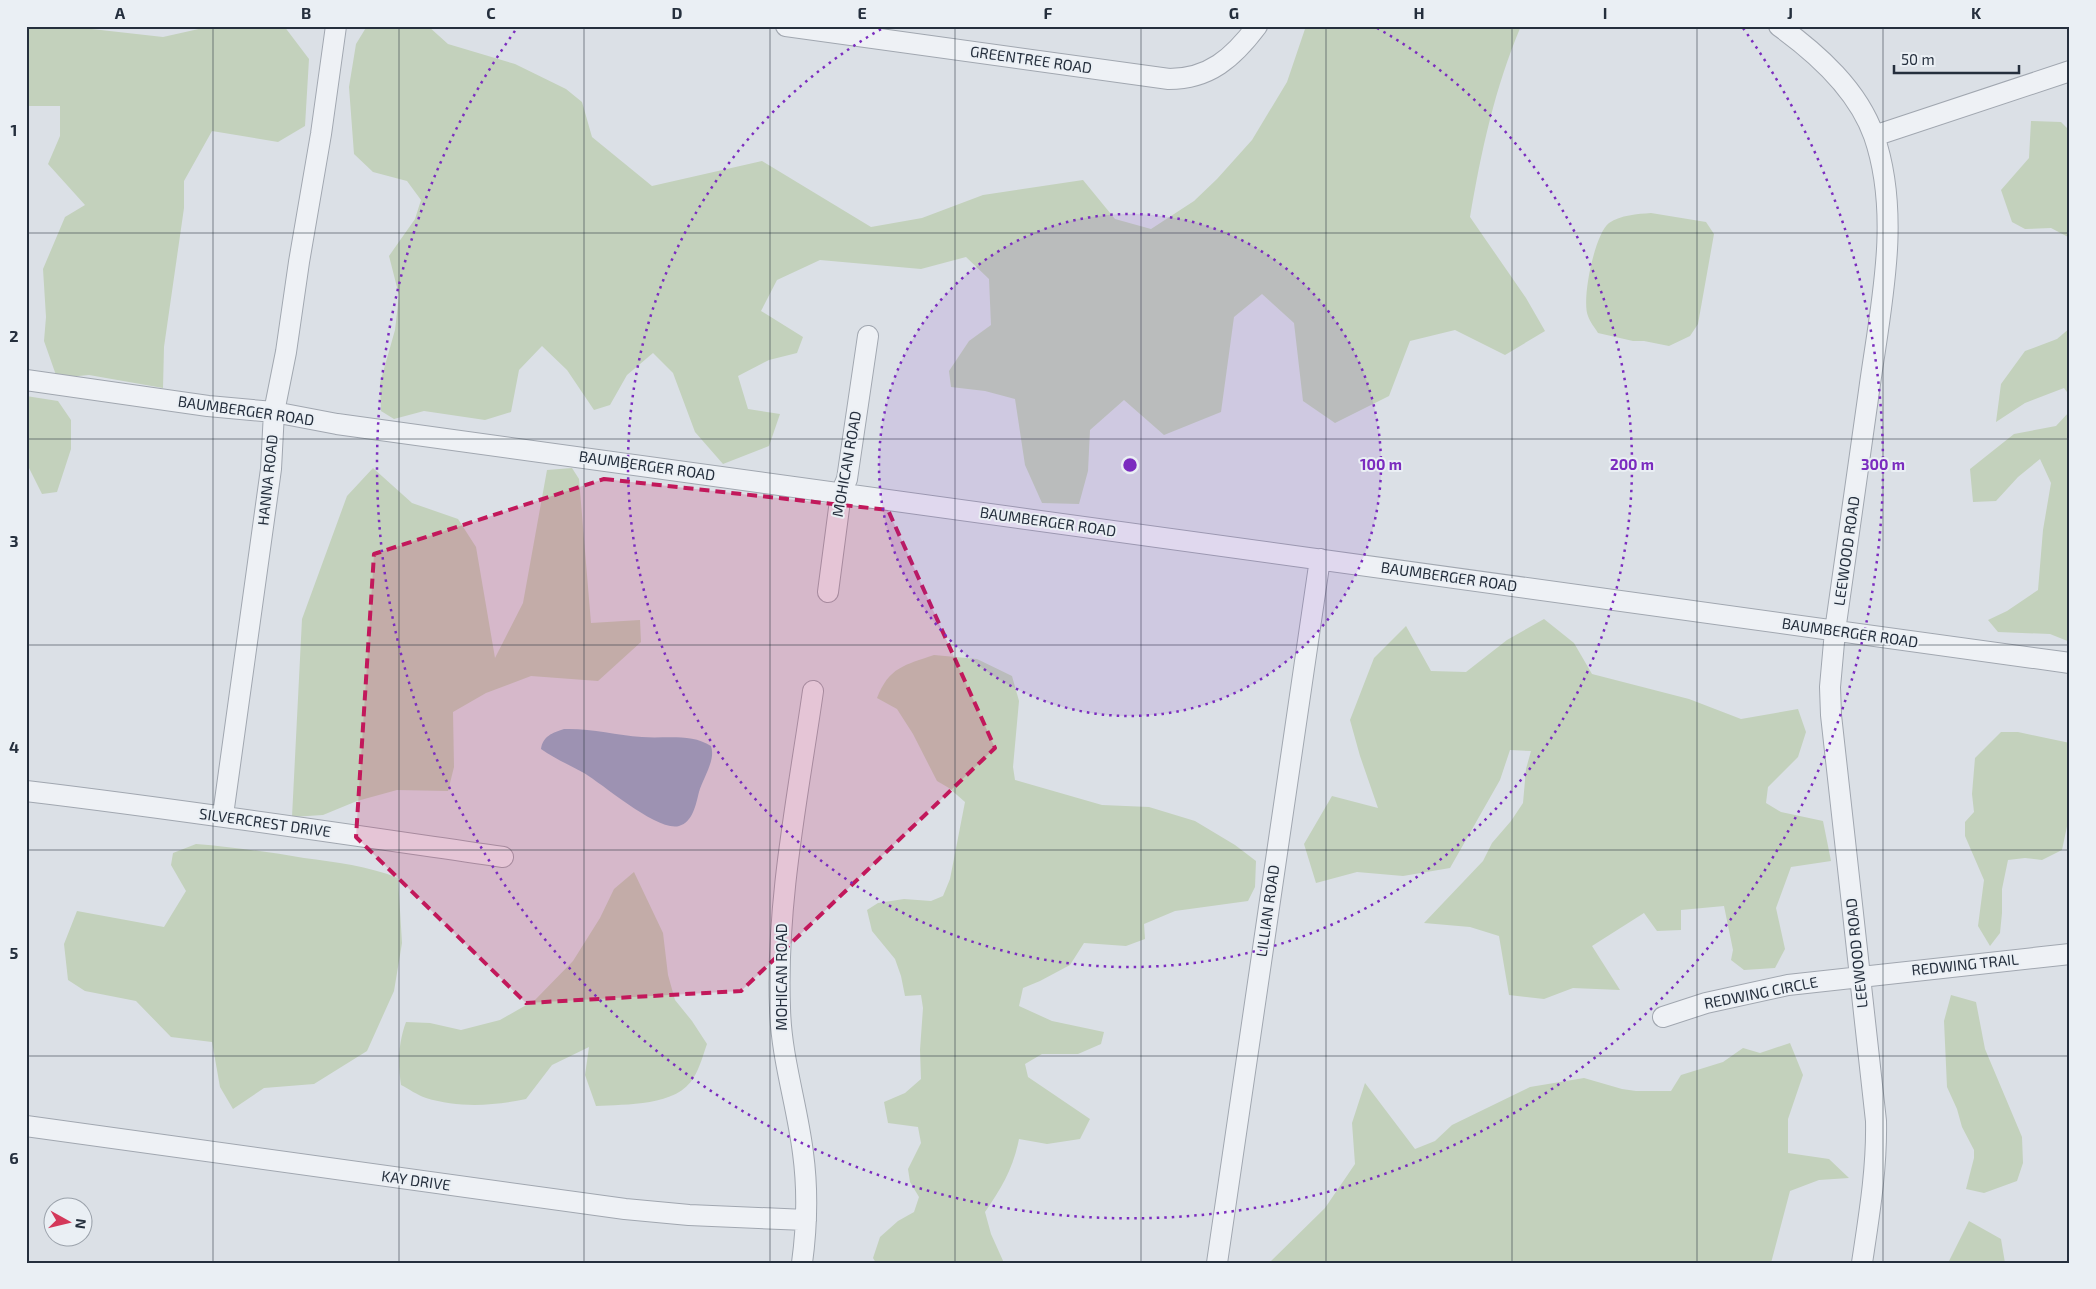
<svg xmlns="http://www.w3.org/2000/svg" width="2096" height="1289" viewBox="0 0 2096 1289" font-family="'Exo 2',sans-serif">
<style>
.green{fill:#c3d1bc}
.water{fill:#94b1c9}
.lines{fill:none;stroke-linecap:round;stroke-linejoin:round}
.minor-casing{stroke:#a1a7b0;stroke-width:22}
.minor{stroke:#eef1f5;stroke-width:20}
.marked{fill:#c2185b;fill-opacity:0.2;stroke:#c2185b;stroke-width:4;stroke-dasharray:10 6;stroke-linejoin:round}
.grid{fill:none;stroke:#252f3d;stroke-width:1;stroke-opacity:0.55}
.ring{fill:none;stroke:#7b2cbf;stroke-width:2.5;stroke-dasharray:2.5 5}
.labels{text-anchor:middle;stroke-width:4;stroke-linejoin:round;paint-order:stroke}
.street-label{font-size:15px;fill:#252f3d;stroke:#eaeff4}
.centre{fill:#7b2cbf;stroke:#eaeff4;stroke-width:2.5}
.ring-label{font-size:15px;text-anchor:middle;font-weight:bold;fill:#7b2cbf;stroke:#eaeff4;stroke-width:4;stroke-linejoin:round;paint-order:stroke}
.neatline{fill:none;stroke:#252f3d;stroke-width:2}
.grid-label{font-size:16px;text-anchor:middle;font-weight:bold;fill:#252f3d}
</style>
<rect width="100%" height="100%" fill="#dbe0e6"/>
<!-- green -->
<path class="green" d="M 212,26 L 284,26 L 309,59 L 305,126 L 278,142 L 212,131 L 184,181 L 184,208 L 164,347 L 163,388 L 89,375 L 57,378 L 44,341 L 46,317 L 43,269 L 65,217 L 85,205 L 48,164 L 60,136 L 60,106 L 26,106 L 26,28 L 83,28 L 163,37 Z
M 367,26 L 428,26 L 448,44 L 515,64 L 566,89 L 582,102 L 592,137 L 652,186 L 762,161 L 871,227 L 922,218 L 983,195 L 1083,180 L 1115,219 L 1151,229 L 1194,201 L 1217,179 L 1252,140 L 1287,82 L 1306,26 L 1521,26 C 1495,87 1481,152 1470,217 L 1526,298 L 1545,331 L 1505,355 L 1455,330 L 1410,341 L 1389,396 L 1335,423 L 1303,401 L 1294,323 L 1262,294 L 1234,317 L 1221,412 L 1164,435 L 1124,400 L 1090,430 L 1088,471 L 1079,504 L 1042,503 L 1025,465 L 1015,399 L 985,391 L 951,387 L 949,371 L 969,341 L 991,325 L 989,279 L 966,257 L 921,269 L 820,260 L 777,280 L 761,311 L 803,337 L 797,353 L 769,360 L 738,376 L 748,409 L 780,414 L 769,446 L 723,464 L 695,432 L 673,373 L 653,353 L 627,375 L 610,405 L 594,410 L 567,370 L 542,346 L 519,370 L 511,412 L 485,420 L 424,411 L 394,419 L 381,411 L 380,383 L 395,330 L 399,295 L 389,256 L 415,219 L 421,200 L 407,181 L 373,172 L 354,154 L 349,87 L 356,44 Z
M 2031,121 L 2061,122 L 2070,131 L 2070,238 L 2051,228 L 2025,229 L 2012,222 L 2001,190 L 2029,158 Z
M 1651,213 L 1706,222 L 1714,234 L 1698,324 L 1690,336 L 1669,346 L 1644,341 L 1633,341 L 1598,333 C 1595,328 1590,322 1588,316 C 1581,300 1595,233 1609,223 C 1621,215 1637,214 1651,213 Z
M 2070,328 L 2070,396 L 2064,388 L 2025,403 L 1996,422 L 2001,384 L 2025,351 L 2057,339 Z
M 26,396 L 58,401 L 71,420 L 71,449 L 57,492 L 42,494 L 26,462 Z
M 2070,411 L 2070,642 L 2050,634 L 1998,632 L 1988,620 L 2007,611 L 2038,590 L 2043,530 L 2051,483 L 2040,459 L 2018,477 L 1996,501 L 1973,502 L 1970,469 L 2014,434 L 2056,426 Z
M 373,468 L 412,503 L 458,519 L 476,547 L 495,658 L 523,603 L 547,470 L 572,468 L 579,479 L 591,623 L 640,620 L 641,642 L 598,681 L 531,676 L 486,693 L 453,712 L 454,767 L 448,791 L 397,790 L 357,801 L 323,815 L 292,817 L 302,619 L 347,496 Z
M 1544,619 L 1574,643 L 1592,674 L 1689,699 L 1741,719 L 1798,709 L 1806,732 L 1798,757 L 1768,787 L 1766,803 L 1781,812 L 1823,821 L 1831,861 L 1791,867 L 1776,908 L 1785,949 L 1775,968 L 1744,970 L 1731,960 L 1733,950 L 1724,906 L 1681,910 L 1681,930 L 1657,931 L 1644,913 L 1592,946 L 1620,990 L 1573,988 L 1544,999 L 1509,995 L 1499,936 L 1470,927 L 1424,923 L 1483,861 L 1492,843 L 1511,821 L 1523,803 L 1526,769 L 1531,751 L 1510,750 L 1500,780 L 1450,868 L 1403,876 L 1357,872 L 1316,883 L 1304,844 L 1332,796 L 1378,808 L 1360,756 L 1350,720 L 1374,658 L 1406,626 L 1431,671 L 1466,672 L 1507,640 Z
M 934,655 L 977,659 L 1012,676 L 1019,701 L 1013,767 L 1015,780 L 1102,805 L 1149,807 L 1195,821 L 1235,845 L 1256,861 L 1255,887 L 1248,901 L 1175,911 L 1144,924 L 1145,939 L 1126,946 L 1084,943 L 1070,965 L 1040,981 L 1023,988 L 1019,1006 L 1052,1021 L 1104,1032 L 1101,1044 L 1078,1054 L 1042,1054 L 1025,1064 L 1028,1077 L 1090,1119 L 1080,1139 L 1047,1144 L 1019,1139 C 1013,1169 1002,1187 985,1212 L 991,1234 L 1004,1263 L 876,1263 L 873,1258 L 880,1237 L 898,1221 L 914,1212 L 919,1197 L 910,1182 L 908,1169 L 921,1143 L 918,1127 L 888,1123 L 884,1102 L 905,1093 L 921,1079 L 920,1050 L 923,1008 L 921,995 L 905,996 L 901,976 L 895,959 L 872,931 L 867,910 L 878,903 L 904,899 L 931,901 L 943,896 L 950,879 L 965,802 L 949,788 L 937,781 L 913,734 L 897,709 L 877,698 C 889,667 905,665 934,655 Z
M 2001,732 L 2018,732 L 2070,743 L 2070,812 L 2062,850 L 2042,860 L 2025,858 L 2008,860 L 2002,889 L 2002,913 L 2000,933 L 1990,946 L 1978,926 L 1984,880 L 1965,836 L 1965,822 L 1974,812 L 1972,794 L 1975,758 Z
M 196,844 C 233,847 268,852 304,858 C 336,862 368,866 398,878 L 402,943 L 394,991 L 367,1051 L 314,1084 L 264,1088 L 233,1109 L 220,1087 L 212,1042 L 171,1037 L 136,1001 L 85,991 L 68,980 L 64,944 L 77,911 L 164,927 L 186,891 L 171,865 L 173,853 Z
M 634,872 L 663,933 L 668,975 L 675,1000 L 692,1021 L 707,1044 C 703,1055 700,1067 694,1077 C 677,1107 626,1104 596,1106 L 585,1075 L 589,1047 L 552,1065 L 526,1099 C 494,1106 458,1108 426,1098 C 417,1095 409,1089 401,1085 C 398,1063 398,1044 406,1022 L 430,1023 L 461,1030 L 500,1020 L 535,1000 L 573,961 L 600,918 L 614,889 Z
M 1951,995 L 1976,1002 L 1985,1049 L 2022,1137 L 2023,1163 L 2017,1181 L 1984,1193 L 1966,1189 L 1974,1158 L 1974,1150 L 1962,1127 L 1957,1109 L 1947,1087 L 1944,1021 Z
M 1790,1043 L 1803,1075 L 1788,1119 L 1788,1153 L 1829,1159 L 1849,1178 L 1819,1180 L 1790,1191 L 1771,1263 L 1269,1263 L 1325,1208 L 1355,1164 L 1352,1123 L 1365,1083 L 1415,1149 L 1435,1141 L 1452,1125 L 1530,1087 L 1584,1078 L 1622,1089 L 1636,1091 L 1671,1091 L 1681,1075 L 1723,1062 L 1743,1048 L 1760,1053 Z
M 1969,1221 L 2001,1239 L 2005,1263 L 1948,1263 Z"/>
<!-- water -->
<path class="water" d="M 564,729 C 590,728 615,735 642,737 C 664,739 691,733 711,746 C 716,760 703,778 699,792 C 696,804 693,822 679,826 C 658,832 604,785 584,773 C 570,765 555,759 541,749 C 543,736 552,733 564,729 Z"/>
<g class="lines">
<defs>
<path id="minor" d="M 786,26 L 1169,79 C 1209,79 1233,58 1257,26
M 1779,26 C 1818,54 1858,90 1874,136 C 1902,217 1880,309 1869,391 C 1858,471 1847,551 1835,631 L 1830,687 L 1831,715 L 1876,1121 C 1877,1169 1869,1216 1862,1263
M 1874,136 L 2070,71
M 26,380 L 208,406 L 274,412 L 337,424 L 2070,663
M 828,592 L 841,493 L 847,479 L 868,336
M 26,791 C 186,810 344,834 503,857
M 223,815 L 271,469 L 274,412 L 286,352 L 299,262 L 321,134 L 336,26
M 1663,1017 L 1706,1003 L 1788,985 L 2070,954
M 26,1126 L 625,1209 L 689,1215 L 806,1220
M 802,1263 C 807,1226 808,1190 803,1153 C 797,1104 781,1057 780,1008 C 776,902 798,796 813,691
M 1217,1263 L 1320,559"/>
</defs>
<!-- minor casing -->
<use href="#minor" class="minor-casing"/>
<!-- minor -->
<use href="#minor" class="minor"/>
</g>
<!-- marked area -->
<path class="marked" d="M 604,479 L 888,510 L 995,748 L 741,991 L 526,1003 L 356,837 L 374,554 Z"/>
<!-- grid -->
<path class="grid" d="M 213,26 L 213,1263M 399,26 L 399,1263M 584,26 L 584,1263M 770,26 L 770,1263M 955,26 L 955,1263M 1141,26 L 1141,1263M 1326,26 L 1326,1263M 1512,26 L 1512,1263M 1697,26 L 1697,1263M 1883,26 L 1883,1263M 26,233 L 2070,233M 26,439 L 2070,439M 26,645 L 2070,645M 26,850 L 2070,850M 26,1056 L 2070,1056"/>
<!-- distance rings -->
<circle cx="1130" cy="465" r="251" fill="#7b2cbf" fill-opacity=".12"/>
<g class="ring">
<circle cx="1130" cy="465" r="251"/>
<path d="M1377 28A502 502 0 1 1 883 28"/>
<path d="M1743 28A753 753 0 1 1 517 28"/>
</g>
<g class="labels">
<!-- street labels -->
<g class="street-label">
<text transform="translate(1031 60) rotate(8)" y="5">GREENTREE ROAD</text>
<text transform="translate(246 411) rotate(8)" y="5">BAUMBERGER ROAD</text>
<text transform="translate(847 464) rotate(-80)" y="5">MOHICAN ROAD</text>
<text transform="translate(647 466) rotate(8)" y="5">BAUMBERGER ROAD</text>
<text transform="translate(268 480) rotate(-84)" y="5">HANNA ROAD</text>
<text transform="translate(1048 522) rotate(8)" y="5">BAUMBERGER ROAD</text>
<text transform="translate(1847 551) rotate(-82)" y="5">LEEWOOD ROAD</text>
<text transform="translate(1449 577) rotate(8)" y="5">BAUMBERGER ROAD</text>
<text transform="translate(1850 633) rotate(8)" y="5">BAUMBERGER ROAD</text>
<text transform="translate(265 823) rotate(8)" y="5">SILVERCREST DRIVE</text>
<text transform="translate(1268 911) rotate(-82)" y="5">LILLIAN ROAD</text>
<text transform="translate(1857 953) rotate(-96)" y="5">LEEWOOD ROAD</text>
<text transform="translate(1965 965) rotate(-6)" y="5">REDWING TRAIL</text>
<text transform="translate(782 977) rotate(-90)" y="5">MOHICAN ROAD</text>
<text transform="translate(1761 993) rotate(-11)" y="5">REDWING CIRCLE</text>
<text transform="translate(416 1181) rotate(8)" y="5">KAY DRIVE</text>
</g>
</g>
<circle cx="1130" cy="465" r="8" class="centre"/>
<g class="ring-label">
<text x="1381" y="470">100 m</text>
<text x="1632" y="470">200 m</text>
<text x="1883" y="470">300 m</text>
</g>
<!-- border -->
<rect width="2096" height="1289" fill="none" stroke="#eaeff4" stroke-width="55"/>
<!-- north arrow -->
<g transform="translate(68 1222) rotate(98)"><circle r="24" fill="#eaeff4" stroke="#9ba2ab"/>
<path d="M0-4L9 19L0 12L-9 19Z" fill="#d4385a"/>
<text y="-8" font-size="14" font-weight="bold" text-anchor="middle" fill="#252f3d">N</text>
</g>
<!-- scale -->
<path d="M1894 65v8h125v-8" fill="none" stroke="#252f3d" stroke-width="2.5"/>
<text x="1901" y="65" font-size="15" fill="#252f3d" stroke="#eaeff4" stroke-width="4" paint-order="stroke">50 m</text>
<rect x="28" y="28" width="2040" height="1234" class="neatline"/>
<g class="grid-label">
<text x="120" y="19">A</text>
<text x="306" y="19">B</text>
<text x="491" y="19">C</text>
<text x="677" y="19">D</text>
<text x="862" y="19">E</text>
<text x="1048" y="19">F</text>
<text x="1234" y="19">G</text>
<text x="1419" y="19">H</text>
<text x="1605" y="19">I</text>
<text x="1790" y="19">J</text>
<text x="1976" y="19">K</text>
<text x="14" y="136">1</text>
<text x="14" y="342">2</text>
<text x="14" y="547">3</text>
<text x="14" y="753">4</text>
<text x="14" y="959">5</text>
<text x="14" y="1164">6</text>
</g>
</svg>
